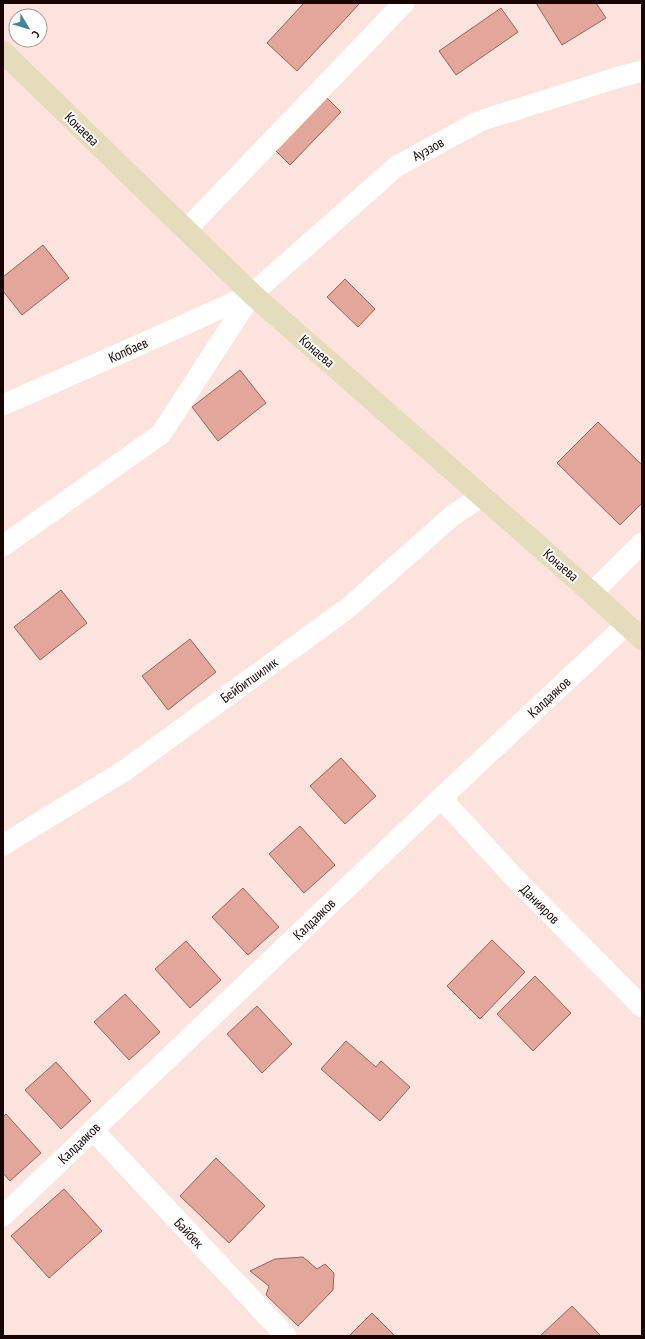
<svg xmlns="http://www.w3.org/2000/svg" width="645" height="1339" viewBox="0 0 645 1339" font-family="'PT Sans Narrow',sans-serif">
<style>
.building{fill:#e2a79a;stroke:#986256}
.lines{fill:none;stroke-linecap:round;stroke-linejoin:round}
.minor{stroke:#fff;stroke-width:21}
.secondary{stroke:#e4dcba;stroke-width:22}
.labels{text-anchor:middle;stroke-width:4;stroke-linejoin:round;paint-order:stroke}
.street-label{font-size:14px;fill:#180503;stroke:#fff}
</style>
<rect width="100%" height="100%" fill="#fde3dd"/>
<!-- building -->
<path class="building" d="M 304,3 L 360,3 L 297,71 L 267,43 Z
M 536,3 L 596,3 L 606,18 L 562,45 Z
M 501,8 L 518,32 L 456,75 L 439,51 Z
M 324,95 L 341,112 L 290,165 L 273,148 Z
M 43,245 L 69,278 L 22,315 L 3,291 L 3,277 Z
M 345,279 L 375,309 L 358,327 L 327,297 Z
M 240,370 L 266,403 L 218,441 L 192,407 Z
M 598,422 L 642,465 L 642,503 L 620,525 L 557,463 Z
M 61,590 L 87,623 L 40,660 L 14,627 Z
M 190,639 L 216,672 L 168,710 L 142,676 Z
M 341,758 L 376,796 L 345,824 L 310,786 Z
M 300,826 L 335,865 L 304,893 L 269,854 Z
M 243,888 L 279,927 L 248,955 L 212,917 Z
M 492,940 L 525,972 L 480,1019 L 447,986 Z
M 186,941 L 221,980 L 190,1008 L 155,969 Z
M 535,976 L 571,1013 L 533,1051 L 497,1014 Z
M 125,994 L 160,1032 L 129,1060 L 94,1022 Z
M 257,1006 L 292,1044 L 262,1073 L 227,1034 Z
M 346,1041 L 376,1067 L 381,1061 L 410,1087 L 380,1121 L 321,1069 Z
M 56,1062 L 91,1101 L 61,1129 L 25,1090 Z
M 6,1114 L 41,1153 L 10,1181 L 3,1173 L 3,1117 Z
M 216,1158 L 265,1206 L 229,1243 L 180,1196 Z
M 64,1189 L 102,1231 L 49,1278 L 11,1236 Z
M 303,1257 L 317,1269 L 325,1264 L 334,1273 L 333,1290 L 298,1326 L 266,1295 L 269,1286 L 250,1271 L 275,1259 Z
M 572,1306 L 601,1336 L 540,1336 Z
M 372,1313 L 395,1336 L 349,1336 Z"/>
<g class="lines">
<!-- minor -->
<path class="minor" d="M 186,230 L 404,3
M 3,405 L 135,347 L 252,294
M 3,546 L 161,434 L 252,294 L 397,166 L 480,121 L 616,78 L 642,71
M 592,593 L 642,543
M 441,798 L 510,873 L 642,1007
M 3,845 L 124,771 L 348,608 L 452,516 L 482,496
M 93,1130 L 286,1336
M 3,1216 L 441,798 L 626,625"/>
<!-- secondary -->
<path class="secondary" d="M 3,52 L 252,294 L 592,593 L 642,639"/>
</g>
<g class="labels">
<!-- street labels -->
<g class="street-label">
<text transform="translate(82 129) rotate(44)" y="5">Конаева</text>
<text transform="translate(428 149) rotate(-29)" y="5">Ауэзов</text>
<text transform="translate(128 350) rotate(-24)" y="5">Копбаев</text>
<text transform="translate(317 351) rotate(41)" y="5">Конаева</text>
<text transform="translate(561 565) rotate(41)" y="5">Конаева</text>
<text transform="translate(249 680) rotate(-36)" y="5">Бейбитшилик</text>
<text transform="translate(549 697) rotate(-43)" y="5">Калдаяков</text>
<text transform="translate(540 904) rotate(45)" y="5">Данияров</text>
<text transform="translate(314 919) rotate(-44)" y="5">Калдаяков</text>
<text transform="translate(79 1143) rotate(-44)" y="5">Калдаяков</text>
<text transform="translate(189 1233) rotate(47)" y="5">Байбек</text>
</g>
</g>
<!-- border -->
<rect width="645" height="1339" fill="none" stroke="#180503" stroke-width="8"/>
<!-- north arrow -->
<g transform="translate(28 28) rotate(128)"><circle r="19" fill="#ffffff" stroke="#a39b9a"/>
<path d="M0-3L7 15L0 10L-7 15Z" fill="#428694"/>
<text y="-6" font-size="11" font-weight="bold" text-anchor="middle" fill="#180503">С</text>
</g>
</svg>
